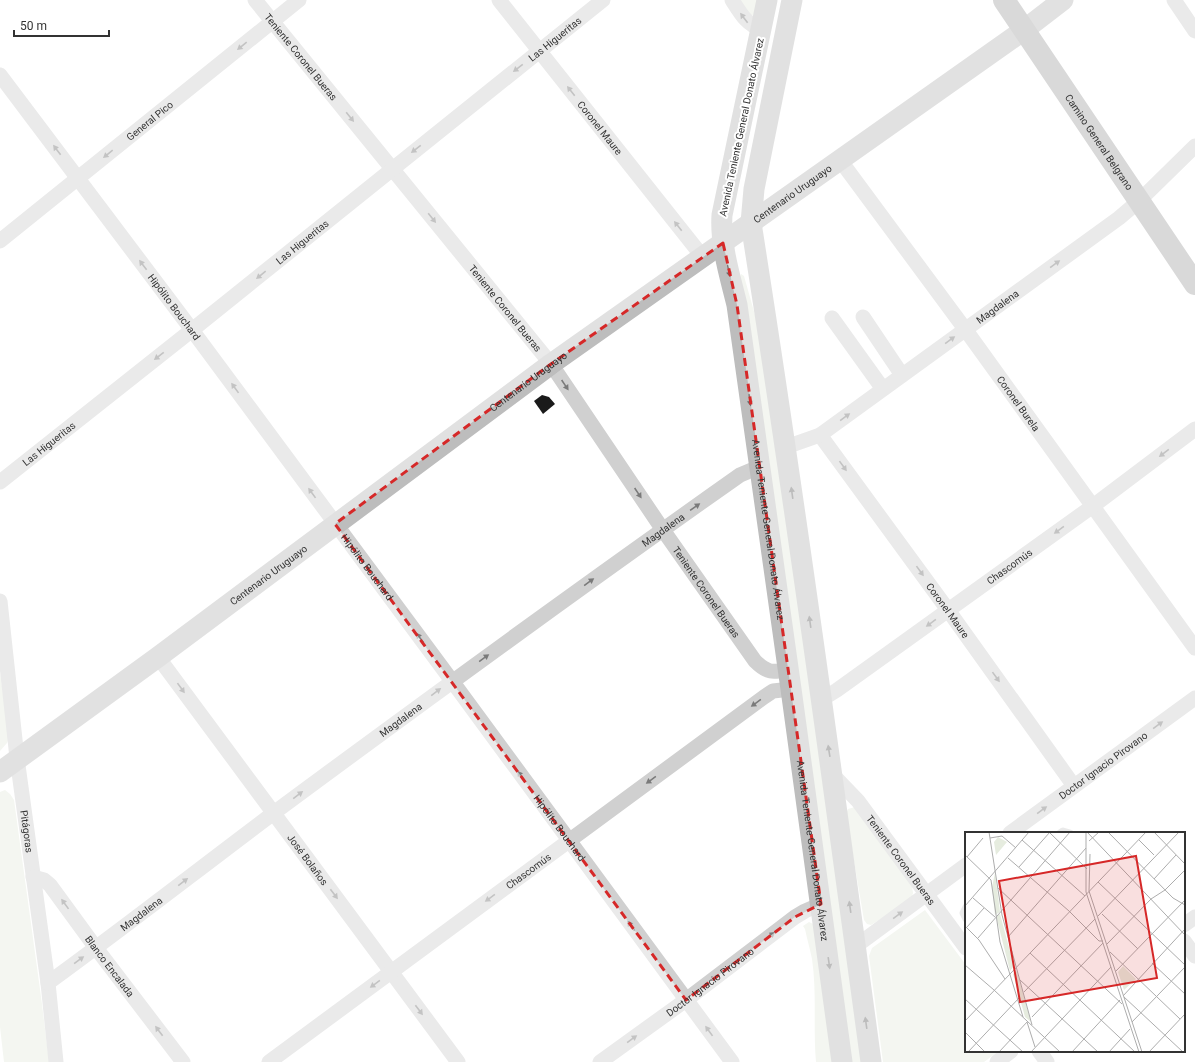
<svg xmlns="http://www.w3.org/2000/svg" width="1195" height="1062" viewBox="0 0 1195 1062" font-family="Roboto,sans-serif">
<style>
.green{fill:#e6ecdf}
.building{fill:#1a1a1a}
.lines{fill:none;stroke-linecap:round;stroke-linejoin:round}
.service{stroke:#d0d0d0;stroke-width:7}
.minor{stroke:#d0d0d0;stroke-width:15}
.secondary{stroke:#bdbdbd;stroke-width:21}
.primary{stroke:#ababab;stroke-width:22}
.oneway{fill:#7a7a7a}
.oneway2{fill:#6a6a6a}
.marked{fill:none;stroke:#d62828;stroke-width:3;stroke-dasharray:8 5;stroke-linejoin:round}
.labels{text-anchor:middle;stroke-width:4;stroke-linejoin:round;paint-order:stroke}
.street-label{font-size:10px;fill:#333;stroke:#fff}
.inset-road{fill:none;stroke:#adadad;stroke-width:1}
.view{fill:#d62828;fill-opacity:0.15;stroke:#d62828;stroke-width:2}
.inset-edge{fill:none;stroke:#333;stroke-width:2}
</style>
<rect width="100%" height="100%" fill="#fff"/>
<!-- green -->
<path class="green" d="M 738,0 L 759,0 L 755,14 L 751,16 Z
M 741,274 L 744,276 L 764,347 L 864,1062 L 850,1062 L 740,277 Z
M 0,672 L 9,738 L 7,743 L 0,751 Z
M 5,790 L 10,794 L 14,800 L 42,1004 L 49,1062 L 4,1062 L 0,1027 L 0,792 Z
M 855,807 L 912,886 L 913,893 L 911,900 L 871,925 L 867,924 L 864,920 L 846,814 L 848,809 Z
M 925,910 L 966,965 L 966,1051 L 999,1051 L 984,1062 L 883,1062 L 869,956 L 872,948 Z
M 809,922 L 815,925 L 834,1062 L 816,1062 C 813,1028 817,993 812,959 C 810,949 807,939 805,929 L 803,926 Z"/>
<!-- building -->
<path class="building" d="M 542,395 L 549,397 L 555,404 L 543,414 L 534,401 Z"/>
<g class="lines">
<!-- service -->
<path class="service" d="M 1060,833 L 1063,831 L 1070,833
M 966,907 L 963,913 L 966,919"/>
<!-- minor -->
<g class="minor">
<path id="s1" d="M 255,0 L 551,364 L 663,530 L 755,661 C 767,673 773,673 788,669"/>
<path id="s2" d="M 499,0 L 702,256"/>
<path d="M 732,0 C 741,14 746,24 762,30"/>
<path d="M 1174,0 L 1195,31"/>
<path id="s3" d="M 0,75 L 192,330 L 452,681 L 732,1062"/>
<path id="s4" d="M 840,160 L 965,329 L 1195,648"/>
<path id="s5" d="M 0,241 L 299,0"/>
<path d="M 863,317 L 902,375"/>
<path d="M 832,318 L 883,389"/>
<path id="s6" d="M 820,435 L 948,610 L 1074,786"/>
<path id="s7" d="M 786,447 L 820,435 L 1119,218 L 1139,201 L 1195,146"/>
<path id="s8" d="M 0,482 L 192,330 L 603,0"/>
<path id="s9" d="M 0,601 L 17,758 L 48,983 L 56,1062"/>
<path id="s10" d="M 158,657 L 458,1062"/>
<path id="s11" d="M 821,700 L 837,690 L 1093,506 L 1195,429"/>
<path id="s12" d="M 833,775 L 858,801 L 966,948"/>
<path id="s13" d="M 1010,833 L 1195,698"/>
<path id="s14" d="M 33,877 L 44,880 L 50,885 L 96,948 L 183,1062"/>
<path d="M 1184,925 L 1195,917"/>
<path d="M 1184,941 L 1195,956"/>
<path d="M 856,946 L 966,865"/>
<path id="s15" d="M 48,983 C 125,927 199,869 275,812 C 429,698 584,585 740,475 L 759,467"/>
<path d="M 1039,1051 L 1047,1062"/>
<path id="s16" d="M 269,1062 L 764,697 L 773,691 L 791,689"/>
<path id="s17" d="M 600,1062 L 686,1000 L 795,917 L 805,911 L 821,904"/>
<path d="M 997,1062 L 1011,1051"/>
</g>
<!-- secondary -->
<g class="secondary">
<path id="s18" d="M 767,0 L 722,215 C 720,245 730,276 737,305 L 791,689 L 842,1062"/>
<path d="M 792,0 L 754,189 L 751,223 C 795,502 833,782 871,1062"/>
<path id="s19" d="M 0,772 L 158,657 L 551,364 L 1024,30 L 1063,0"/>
</g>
<!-- primary -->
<path class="primary" id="s20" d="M 1004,0 L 1195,284"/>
</g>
<!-- one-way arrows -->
<defs><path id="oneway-solid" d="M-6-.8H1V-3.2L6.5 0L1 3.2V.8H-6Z"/></defs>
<g class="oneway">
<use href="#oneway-solid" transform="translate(744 18) rotate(-127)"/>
<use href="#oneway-solid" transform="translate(242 46) rotate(141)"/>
<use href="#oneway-solid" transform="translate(518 68) rotate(142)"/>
<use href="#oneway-solid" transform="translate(571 91) rotate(-128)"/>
<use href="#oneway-solid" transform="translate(350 117) rotate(51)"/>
<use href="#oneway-solid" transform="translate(416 149) rotate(142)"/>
<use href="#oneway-solid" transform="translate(57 150) rotate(-127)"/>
<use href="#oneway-solid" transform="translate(108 154) rotate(141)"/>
<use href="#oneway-solid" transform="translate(432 218) rotate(51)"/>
<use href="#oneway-solid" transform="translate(678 226) rotate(-128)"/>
<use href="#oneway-solid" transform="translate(1055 264) rotate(-36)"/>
<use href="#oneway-solid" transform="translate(143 265) rotate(-127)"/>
<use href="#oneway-solid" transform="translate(261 275) rotate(141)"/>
<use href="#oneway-solid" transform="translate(950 340) rotate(-36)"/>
<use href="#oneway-solid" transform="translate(159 356) rotate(142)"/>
<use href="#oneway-solid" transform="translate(565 385) rotate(56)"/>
<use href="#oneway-solid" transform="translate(235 388) rotate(-126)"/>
<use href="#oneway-solid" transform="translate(845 417) rotate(-36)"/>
<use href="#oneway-solid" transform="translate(1164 453) rotate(143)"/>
<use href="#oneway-solid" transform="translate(843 466) rotate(54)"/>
<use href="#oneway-solid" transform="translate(312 493) rotate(-126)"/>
<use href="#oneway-solid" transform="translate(638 493) rotate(56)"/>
<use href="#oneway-solid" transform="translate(695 507) rotate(-35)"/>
<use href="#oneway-solid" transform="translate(1059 530) rotate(144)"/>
<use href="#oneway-solid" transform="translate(920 571) rotate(54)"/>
<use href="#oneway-solid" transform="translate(589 582) rotate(-36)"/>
<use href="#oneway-solid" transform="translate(931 623) rotate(144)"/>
<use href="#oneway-solid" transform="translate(420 638) rotate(-127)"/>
<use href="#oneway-solid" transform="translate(484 658) rotate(-36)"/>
<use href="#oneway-solid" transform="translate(996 677) rotate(54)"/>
<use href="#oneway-solid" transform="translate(181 688) rotate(54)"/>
<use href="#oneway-solid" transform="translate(436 692) rotate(-37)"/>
<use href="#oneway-solid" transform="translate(756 703) rotate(144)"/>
<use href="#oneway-solid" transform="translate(1158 725) rotate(-36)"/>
<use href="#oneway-solid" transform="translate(521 776) rotate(-126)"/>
<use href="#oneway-solid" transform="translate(651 780) rotate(144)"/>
<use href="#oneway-solid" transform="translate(298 795) rotate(-37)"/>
<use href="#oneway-solid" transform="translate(1042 810) rotate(-36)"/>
<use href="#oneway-solid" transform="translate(183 882) rotate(-37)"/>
<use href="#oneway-solid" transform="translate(334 894) rotate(53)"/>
<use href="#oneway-solid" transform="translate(490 898) rotate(144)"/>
<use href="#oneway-solid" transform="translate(65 904) rotate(-126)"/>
<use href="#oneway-solid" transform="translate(898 915) rotate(-36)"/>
<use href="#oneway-solid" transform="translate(631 926) rotate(-126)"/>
<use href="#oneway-solid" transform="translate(770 936) rotate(-37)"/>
<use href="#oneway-solid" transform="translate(79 960) rotate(-36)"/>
<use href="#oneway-solid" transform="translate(375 984) rotate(144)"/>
<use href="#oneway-solid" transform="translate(419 1010) rotate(53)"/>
<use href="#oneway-solid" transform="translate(159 1031) rotate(-127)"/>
<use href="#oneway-solid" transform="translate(709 1031) rotate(-126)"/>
<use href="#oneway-solid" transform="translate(632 1039) rotate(-36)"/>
</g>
<g class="oneway2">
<use href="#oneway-solid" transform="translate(729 271) rotate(78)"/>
<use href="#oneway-solid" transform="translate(750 400) rotate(82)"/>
<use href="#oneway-solid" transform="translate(792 493) rotate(-98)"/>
<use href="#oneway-solid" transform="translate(810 622) rotate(-98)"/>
<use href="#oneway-solid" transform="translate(829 751) rotate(-99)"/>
<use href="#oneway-solid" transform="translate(850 907) rotate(-98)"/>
<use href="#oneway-solid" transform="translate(829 963) rotate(82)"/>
<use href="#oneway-solid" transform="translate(866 1023) rotate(-98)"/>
</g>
<!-- marked area -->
<path d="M0 0H1195V1062H0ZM 723,243 L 737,305 L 821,904 L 795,917 L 686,1000 L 335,524 L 551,364 Z" fill="#fff" fill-opacity=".55" fill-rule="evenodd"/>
<path class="marked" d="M 723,243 L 737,305 L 821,904 L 795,917 L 686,1000 L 335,524 L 551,364 Z"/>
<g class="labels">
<!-- street labels -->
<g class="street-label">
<text dy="4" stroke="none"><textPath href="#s8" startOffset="710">Las Higueritas</textPath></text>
<text dy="4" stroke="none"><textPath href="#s1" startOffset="73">Teniente Coronel Bueras</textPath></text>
<text dy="4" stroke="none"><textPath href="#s5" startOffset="192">General Pico</textPath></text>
<text transform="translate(741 127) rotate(-78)" y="4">Avenida Teniente General Donato Álvarez</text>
<text dy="4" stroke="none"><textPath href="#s2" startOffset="163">Coronel Maure</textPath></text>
<text dy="4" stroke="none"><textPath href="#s20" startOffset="171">Camino General Belgrano</textPath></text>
<text dy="4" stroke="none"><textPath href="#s19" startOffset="981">Centenario Uruguayo</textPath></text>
<text dy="4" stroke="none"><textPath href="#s8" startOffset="386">Las Higueritas</textPath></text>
<text dy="4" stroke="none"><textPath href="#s7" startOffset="255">Magdalena</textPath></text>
<text dy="4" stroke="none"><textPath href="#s3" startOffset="290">Hipólito Bouchard</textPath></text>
<text dy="4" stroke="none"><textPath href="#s1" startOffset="397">Teniente Coronel Bueras</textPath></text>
<text dy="4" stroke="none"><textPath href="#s19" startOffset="657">Centenario Uruguayo</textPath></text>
<text dy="4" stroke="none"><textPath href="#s4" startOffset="302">Coronel Burela</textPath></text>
<text dy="4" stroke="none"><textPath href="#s8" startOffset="62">Las Higueritas</textPath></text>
<text dy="4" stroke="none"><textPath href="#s18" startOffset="538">Avenida Teniente General Donato Álvarez</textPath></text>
<text dy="4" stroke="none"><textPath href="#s15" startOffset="764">Magdalena</textPath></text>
<text dy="4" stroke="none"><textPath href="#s11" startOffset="231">Chascomús</textPath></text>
<text dy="4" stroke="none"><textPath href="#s3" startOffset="614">Hipólito Bouchard</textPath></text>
<text dy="4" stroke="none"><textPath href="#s19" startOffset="333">Centenario Uruguayo</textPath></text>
<text dy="4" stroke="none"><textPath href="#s1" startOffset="745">Teniente Coronel Bueras</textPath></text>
<text dy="4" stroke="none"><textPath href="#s6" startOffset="217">Coronel Maure</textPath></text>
<text dy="4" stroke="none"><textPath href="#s15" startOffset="440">Magdalena</textPath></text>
<text dy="4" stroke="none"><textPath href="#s13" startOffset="115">Doctor Ignacio Pirovano</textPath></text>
<text dy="4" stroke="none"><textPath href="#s3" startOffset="938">Hipólito Bouchard</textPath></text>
<text dy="4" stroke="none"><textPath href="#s9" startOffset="232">Pitágoras</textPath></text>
<text dy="4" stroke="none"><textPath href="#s18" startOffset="862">Avenida Teniente General Donato Álvarez</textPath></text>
<text dy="4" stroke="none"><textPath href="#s10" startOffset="252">José Bolaños</textPath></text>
<text dy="4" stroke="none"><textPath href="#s12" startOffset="109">Teniente Coronel Bueras</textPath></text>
<text dy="4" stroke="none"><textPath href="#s16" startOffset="322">Chascomús</textPath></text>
<text dy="4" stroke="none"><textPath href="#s15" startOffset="116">Magdalena</textPath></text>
<text dy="4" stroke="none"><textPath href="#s14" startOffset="120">Blanco Encalada</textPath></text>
<text dy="4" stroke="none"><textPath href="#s17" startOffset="136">Doctor Ignacio Pirovano</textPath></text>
</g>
</g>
<!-- overview -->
<g transform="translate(965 832)">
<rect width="220" height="220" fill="#fff"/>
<path d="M 33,5 L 42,10 L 31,23 L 29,10 ZM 30,41 L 35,80 L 30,83 L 27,55 ZM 35,82 L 49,134 L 45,139 L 31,84 ZM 158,134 L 171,147 L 159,158 L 153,140 ZM 51,139 L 52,140 L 66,190 L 60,185 L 48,142 Z" fill="#e6ecdf"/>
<path class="inset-road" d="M 24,0 L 37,83 L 67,193M 84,0 L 122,37M 121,0 L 121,60 L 174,220M 122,0 L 220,103M 143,0 L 208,66 L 220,73M 189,0 L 220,32M 25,6 L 37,4 L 51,16M 57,8 L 120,64M 174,8 L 189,23M 124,9 L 134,0M 125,22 L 124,59 L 177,220M 0,23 L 26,48 L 35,110 L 58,185M 2,25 L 18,6M 43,26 L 104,79 L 134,109 L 138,109M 54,35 L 85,0M 189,47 L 211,23M 133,50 L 220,133M 33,56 L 157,172M 8,66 L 30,85M 0,74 L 64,0M 137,82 L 173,117M 133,84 L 214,0M 0,94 L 14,108 L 40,147M 2,95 L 19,76M 43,105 L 121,16M 13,106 L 105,0M 142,112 L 186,67 L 200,58 L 220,38M 145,120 L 215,187M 65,121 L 170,220M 187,131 L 220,162M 0,133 L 29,158M 151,139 L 220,68M 55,148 L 133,220M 29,158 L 95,220M 59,160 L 130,87M 158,164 L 220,97M 159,165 L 218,220M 0,167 L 58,220M 67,185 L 138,111M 0,189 L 181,0M 62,190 L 70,215M 167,190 L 220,135M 0,200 L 20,220M 3,220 L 54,166M 34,220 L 63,189M 66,220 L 146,135M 107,220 L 155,168M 144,220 L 165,197M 184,220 L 220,182"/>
<path class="view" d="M 171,24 L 192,146 L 55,170 L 34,49 Z"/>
<rect width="220" height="220" class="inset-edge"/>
</g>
<!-- scale -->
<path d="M14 30v6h95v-6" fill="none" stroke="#333333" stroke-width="2"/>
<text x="20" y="30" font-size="12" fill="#333333" stroke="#ffffff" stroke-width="3" paint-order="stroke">50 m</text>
</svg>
